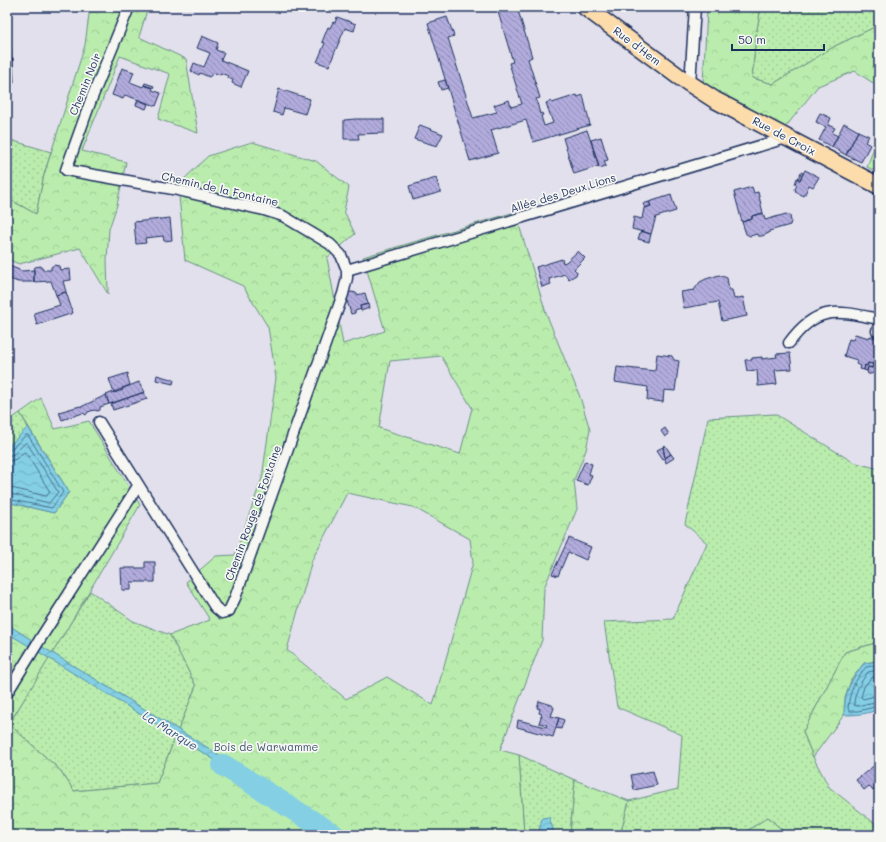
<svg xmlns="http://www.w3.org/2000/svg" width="886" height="842" viewBox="0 0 886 842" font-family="Mali,sans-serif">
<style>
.grass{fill:url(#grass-dots);stroke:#6a8e86}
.forest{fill:url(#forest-crowns);stroke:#6a8e86;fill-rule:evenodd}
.water{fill:url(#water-waves);stroke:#5a8fae}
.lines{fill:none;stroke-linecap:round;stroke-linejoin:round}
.shore{stroke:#456f94;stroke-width:1}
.river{stroke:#84cfe4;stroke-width:22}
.building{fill:url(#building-back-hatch);stroke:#1b2f5e}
.street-casing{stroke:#1b2f5e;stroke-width:13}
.primary-casing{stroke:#1b2f5e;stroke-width:19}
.street{stroke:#f6f6f2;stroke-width:10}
.primary{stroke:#fddcac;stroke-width:16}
.labels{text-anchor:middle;stroke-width:3.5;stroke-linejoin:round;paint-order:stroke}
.street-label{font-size:11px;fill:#1b2f5e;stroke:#f6f6f2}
.park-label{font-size:11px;fill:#3b556e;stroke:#f6f6f2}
.water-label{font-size:12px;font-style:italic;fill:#355780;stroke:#f6f6f2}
</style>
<defs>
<pattern id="grass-dots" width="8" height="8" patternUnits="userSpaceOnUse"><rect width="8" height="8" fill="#baedad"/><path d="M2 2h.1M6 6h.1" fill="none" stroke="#9fcc97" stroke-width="1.8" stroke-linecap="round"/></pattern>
<pattern id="forest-crowns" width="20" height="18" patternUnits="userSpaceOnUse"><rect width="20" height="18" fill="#baedad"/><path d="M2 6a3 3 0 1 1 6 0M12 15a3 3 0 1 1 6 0" fill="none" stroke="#9fcc97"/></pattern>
<pattern id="water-waves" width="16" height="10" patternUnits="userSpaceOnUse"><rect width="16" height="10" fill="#84cfe4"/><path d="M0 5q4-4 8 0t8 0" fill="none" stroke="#71b2c6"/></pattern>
<pattern id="building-back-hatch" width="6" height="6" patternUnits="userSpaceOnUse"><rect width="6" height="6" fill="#b2acdd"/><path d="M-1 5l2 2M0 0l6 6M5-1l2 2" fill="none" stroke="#908cb6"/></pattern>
</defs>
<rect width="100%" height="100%" fill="#e2e0ec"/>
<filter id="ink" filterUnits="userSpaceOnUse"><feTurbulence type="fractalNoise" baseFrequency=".025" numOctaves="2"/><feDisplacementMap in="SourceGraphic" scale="8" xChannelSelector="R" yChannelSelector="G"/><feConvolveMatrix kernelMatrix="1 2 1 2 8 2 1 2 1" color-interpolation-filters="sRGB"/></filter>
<g filter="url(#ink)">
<!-- grass -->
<path class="grass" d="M 761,7 L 879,7 L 879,25 L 835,46 L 773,84 L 752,78 L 756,35 Z
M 7,139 L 51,152 L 44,175 L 36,214 L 7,198 Z
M 20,413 L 28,427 L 7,448 L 7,422 Z
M 775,414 L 853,462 L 879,469 L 879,642 L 845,652 L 803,732 L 813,757 L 829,787 L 878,826 L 874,835 L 787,835 L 768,817 L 741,835 L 620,835 L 629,801 L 678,789 L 682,735 L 617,707 L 604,622 L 673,619 L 707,543 L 685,524 L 708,418 Z
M 90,591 L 133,621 L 170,635 L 196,686 L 157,783 L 74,791 L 60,770 L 9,724 Z
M 519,755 L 575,780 L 570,835 L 524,835 Z"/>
<!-- forest -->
<path class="forest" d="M 90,7 L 148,7 L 139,37 L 186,59 L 198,133 L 158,119 L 170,74 L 120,56 L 82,151 L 126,162 L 117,205 L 109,229 L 107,260 L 108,294 L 80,248 L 19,264 L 7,259 L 7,198 L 36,214 L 44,175 L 85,45 Z
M 714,7 L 761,7 L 756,35 L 752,78 L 773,84 L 835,46 L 879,25 L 879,87 L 855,71 L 818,86 L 784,129 L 751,112 L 703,83 L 707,11 Z
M 879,134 L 879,173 L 867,167 Z
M 252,142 L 316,161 L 349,187 L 344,211 L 355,234 L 327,258 L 343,344 L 385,331 L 363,257 L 515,212 L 546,313 L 580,397 L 590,430 L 586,450 L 574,480 L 577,509 L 544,588 L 542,640 L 500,750 L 519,755 L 524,835 L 7,835 L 7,502 L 54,513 L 69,492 L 20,413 L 41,398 L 55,429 L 89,421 L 140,505 L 61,639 L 9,724 L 60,770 L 74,791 L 157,783 L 196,686 L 170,635 L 210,620 L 186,582 L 216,556 L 235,555 L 262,478 L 276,378 L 268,327 L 243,286 L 185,260 L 178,185 L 208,156 ZM 441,356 L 472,408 L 460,454 L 379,428 L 390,361 ZM 347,493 L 413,507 L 470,539 L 473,562 L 433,705 L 387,677 L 346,699 L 287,650 L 312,560 Z
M 879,642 L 879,661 L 864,663 L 851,680 L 845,698 L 844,715 L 813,757 L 803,732 L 845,652 Z
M 575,780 L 629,801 L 620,835 L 570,835 Z
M 768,817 L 787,835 L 741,835 Z"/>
<!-- water -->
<path class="water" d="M 28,427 L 69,492 L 54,513 L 7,502 L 7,448 Z
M 7,624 L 32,640 L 29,646 L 7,633 Z
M 41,646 L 351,835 L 337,835 L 37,651 Z
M 879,661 L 879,709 C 868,714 857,715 844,715 C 845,691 849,683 864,663 Z
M 549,817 L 553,829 L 553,835 L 538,835 L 542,818 Z"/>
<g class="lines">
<!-- shore -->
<path class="shore" d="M 7,451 L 11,449 L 26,435 L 28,435 L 63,492 L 52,508 L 7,499
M 7,456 L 14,454 L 25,443 L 27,443 L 58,492 L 49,503 L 7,493
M 7,462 L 16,459 L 24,452 L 26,453 L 50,492 L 46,496 L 7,487
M 879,665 L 866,667 C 855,680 849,692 848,709 L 850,711 L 858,711 L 879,706
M 879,670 L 868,672 C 861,682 854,692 854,705 L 857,706 L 879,701
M 879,676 L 871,678 L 864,687 L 861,697 L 863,699 L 879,695"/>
<!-- river -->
<path class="river" d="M 223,765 L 334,835"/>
</g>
<!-- building -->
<path class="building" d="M 513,7 L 517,7 L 532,57 L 528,59 L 540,98 L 536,99 L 540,114 L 542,113 L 543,115 L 541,116 L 544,126 L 553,123 L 546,103 L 551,101 L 552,103 L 577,95 L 578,97 L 583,95 L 590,125 L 533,142 L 526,120 L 491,130 L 498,153 L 470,161 L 428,23 L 447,17 L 454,36 L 448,38 L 473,118 L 497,112 L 494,105 L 509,100 L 511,107 L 522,104 L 509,63 L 513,62 L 498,12 Z
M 337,17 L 356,24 L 354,31 L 345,28 L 329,66 L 317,62 L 325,43 L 322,42 L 328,27 L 330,28 L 333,22 L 335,23 Z
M 202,36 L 218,43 L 216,50 L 224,53 L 221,60 L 248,71 L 241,87 L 232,83 L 233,80 L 228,78 L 229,76 L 220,73 L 220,75 L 214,73 L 209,77 L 200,73 L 199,75 L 191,71 L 194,63 L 204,67 L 210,53 L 197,48 Z
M 7,48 L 11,48 L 13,83 L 7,83 Z
M 12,57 L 13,58 L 14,83 L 13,83 Z
M 122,68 L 134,72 L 130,82 L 143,87 L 144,85 L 153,88 L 152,90 L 161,93 L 156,106 L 125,95 L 123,99 L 112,95 Z
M 445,80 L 448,88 L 441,90 L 438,82 Z
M 145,83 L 154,86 L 153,88 L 144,85 Z
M 279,89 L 310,99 L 305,114 L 284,108 L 282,115 L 273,112 Z
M 138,100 L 148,104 L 146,109 L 136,105 Z
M 820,113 L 831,118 L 828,125 L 835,128 L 832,133 L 838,136 L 832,147 L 819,140 L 826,127 L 816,122 Z
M 355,119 L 384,119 L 384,133 L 358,134 L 359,139 L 344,139 L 344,120 Z
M 844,123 L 858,131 L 846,155 L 832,147 Z
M 420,125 L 443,134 L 437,146 L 414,139 Z
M 587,130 L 599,166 L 574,174 L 563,138 Z
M 858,131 L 869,136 L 865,142 L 870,145 L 861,162 L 846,155 Z
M 601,137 L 608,160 L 604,161 L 606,166 L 599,168 L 591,140 Z
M 805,170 L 819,177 L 813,187 L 809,185 L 804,196 L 796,192 L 795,189 L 797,185 L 795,184 L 797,178 L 800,180 Z
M 801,172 L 803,173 L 800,180 L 798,179 Z
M 436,178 L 441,192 L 413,200 L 409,186 Z
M 752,187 L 754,193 L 758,192 L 763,213 L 752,216 L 752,219 L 742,222 L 734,192 Z
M 671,195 L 676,211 L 656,217 L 651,234 L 632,229 L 634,217 L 642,219 L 644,208 L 651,206 L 649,202 Z
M 649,202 L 651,206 L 645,208 L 643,204 Z
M 763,213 L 765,220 L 786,214 L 790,216 L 791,221 L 790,225 L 769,231 L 769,233 L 762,236 L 758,236 L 757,234 L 750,236 L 746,234 L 742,222 L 752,219 L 752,216 Z
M 170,218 L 172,240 L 164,241 L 163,236 L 145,238 L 146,243 L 136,244 L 134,222 Z
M 641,231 L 651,234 L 649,242 L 638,239 Z
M 578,251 L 585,258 L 574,269 L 577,272 L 576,275 L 569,279 L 565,274 L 549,279 L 551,284 L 542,287 L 536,267 L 562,259 L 563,263 L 566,262 Z
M 7,265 L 22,271 L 34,270 L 34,282 L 18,282 L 7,278 Z
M 54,265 L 59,266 L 60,270 L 70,269 L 71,280 L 63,281 L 66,292 L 56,295 L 51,281 L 34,282 L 34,270 L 35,267 L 41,266 L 43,270 L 51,270 L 51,267 Z
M 719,275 L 727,278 L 729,290 L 732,290 L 734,299 L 743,297 L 747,316 L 722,321 L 718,302 L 684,308 L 681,292 L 694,290 L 700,282 L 706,279 Z
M 66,292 L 73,313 L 37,325 L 34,313 L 60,305 L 56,295 Z
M 352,292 L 356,293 L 357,295 L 365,293 L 368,304 L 360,306 L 361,309 L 355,311 L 355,313 L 351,314 L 346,297 L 347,293 Z
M 368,304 L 369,308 L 361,311 L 360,306 Z
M 855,334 L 869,338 L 870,336 L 879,339 L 879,370 L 871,374 L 868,374 L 867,371 L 868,367 L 872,368 L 873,364 L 868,363 L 867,366 L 865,365 L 864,370 L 860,369 L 861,366 L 856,364 L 857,360 L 844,356 L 849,339 L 853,340 Z
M 790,353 L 792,369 L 775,370 L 777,384 L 758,386 L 757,370 L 747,371 L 745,360 L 752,360 L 752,358 L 762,357 L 762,359 L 777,357 L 776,354 Z
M 657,354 L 672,356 L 674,360 L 679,361 L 675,391 L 664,390 L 663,402 L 647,400 L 648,387 L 615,382 L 617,367 L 655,371 Z
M 868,363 L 873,364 L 872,368 L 868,367 L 867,371 L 864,370 L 865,365 L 867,366 Z
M 128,373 L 128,375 L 127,375 L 130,385 L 122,388 L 123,390 L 114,393 L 109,379 Z
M 157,375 L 174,380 L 173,384 L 156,380 Z
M 139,382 L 145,392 L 109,404 L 106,395 Z
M 144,392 L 147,399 L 113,410 L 111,404 Z
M 106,395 L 109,404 L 100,407 L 100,410 L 98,411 L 94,410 L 88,412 L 86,415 L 83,413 L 62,420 L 59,412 L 80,406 L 81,407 Z
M 665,428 L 669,434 L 665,437 L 661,431 Z
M 665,445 L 671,454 L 665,458 L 663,447 Z
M 663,447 L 665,458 L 663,459 L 657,450 Z
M 671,454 L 674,458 L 666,463 L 665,458 Z
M 585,461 L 592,464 L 589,474 L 592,475 L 588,485 L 576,481 Z
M 569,538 L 591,547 L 586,560 L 568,552 L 558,576 L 552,574 Z
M 145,562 L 155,562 L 155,582 L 131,582 L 131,590 L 122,590 L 121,568 L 145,568 Z
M 539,701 L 552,705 L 554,708 L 551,716 L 559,718 L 553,737 L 517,727 L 518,720 L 546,727 L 547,725 L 539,723 L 542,714 L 539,713 L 540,709 L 537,708 Z
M 559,718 L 564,720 L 561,729 L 556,728 Z
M 876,764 L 879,767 L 879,790 L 878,789 L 875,791 L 874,790 L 873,791 L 869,786 L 864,790 L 856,780 Z
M 653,771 L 657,785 L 634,790 L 631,775 Z"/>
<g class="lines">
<defs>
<path id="street" d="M 690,84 L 695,7
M 347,270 L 786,138
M 879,325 L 877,331 L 879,332
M 789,343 C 817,304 838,311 879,319
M 99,422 L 215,607 L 222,613 L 229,611 L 235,598 L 343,294 L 347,278 L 347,270 L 341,255 L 330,244 L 283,216 L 264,210 L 173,189 L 66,170 L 91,100 L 129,7
M 7,693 L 42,636 L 138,486"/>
<path id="primary" d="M 585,7 L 678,76 L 715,100 L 879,186"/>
</defs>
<!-- street casing -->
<use href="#street" class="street-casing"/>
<!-- primary casing -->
<use href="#primary" class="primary-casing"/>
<!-- street -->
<use href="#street" class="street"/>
<!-- primary -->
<use href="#primary" class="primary"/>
</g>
</g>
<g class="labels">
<!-- street labels -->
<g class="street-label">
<text transform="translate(637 46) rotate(37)" y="4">Rue d'Hem</text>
<text transform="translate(85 84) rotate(-68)" y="4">Chemin Noir</text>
<text transform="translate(784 136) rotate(28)" y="4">Rue de Croix</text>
<text transform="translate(220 189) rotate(13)" y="4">Chemin de la Fontaine</text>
<text transform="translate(563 193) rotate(-17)" y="4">Allée des Deux Lions</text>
<text transform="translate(253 513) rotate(-70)" y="4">Chemin Rouge de Fontaine</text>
</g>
<!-- park labels -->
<g class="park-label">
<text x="266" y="751">Bois de Warwamme</text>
</g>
<!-- water labels -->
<g class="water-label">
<text transform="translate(170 731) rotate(32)" y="4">La Marque</text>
</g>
</g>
<!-- margin -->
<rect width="886" height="842" fill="none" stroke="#f6f6f2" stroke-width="24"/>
<rect x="12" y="12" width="862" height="818" fill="none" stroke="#1b2f5e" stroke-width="1.5" filter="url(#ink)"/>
<!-- scale -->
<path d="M732 44v6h92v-6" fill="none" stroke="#1b2f5e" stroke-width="2"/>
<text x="738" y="44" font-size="12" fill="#1b2f5e" stroke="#f6f6f2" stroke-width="3" paint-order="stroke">50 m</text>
</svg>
